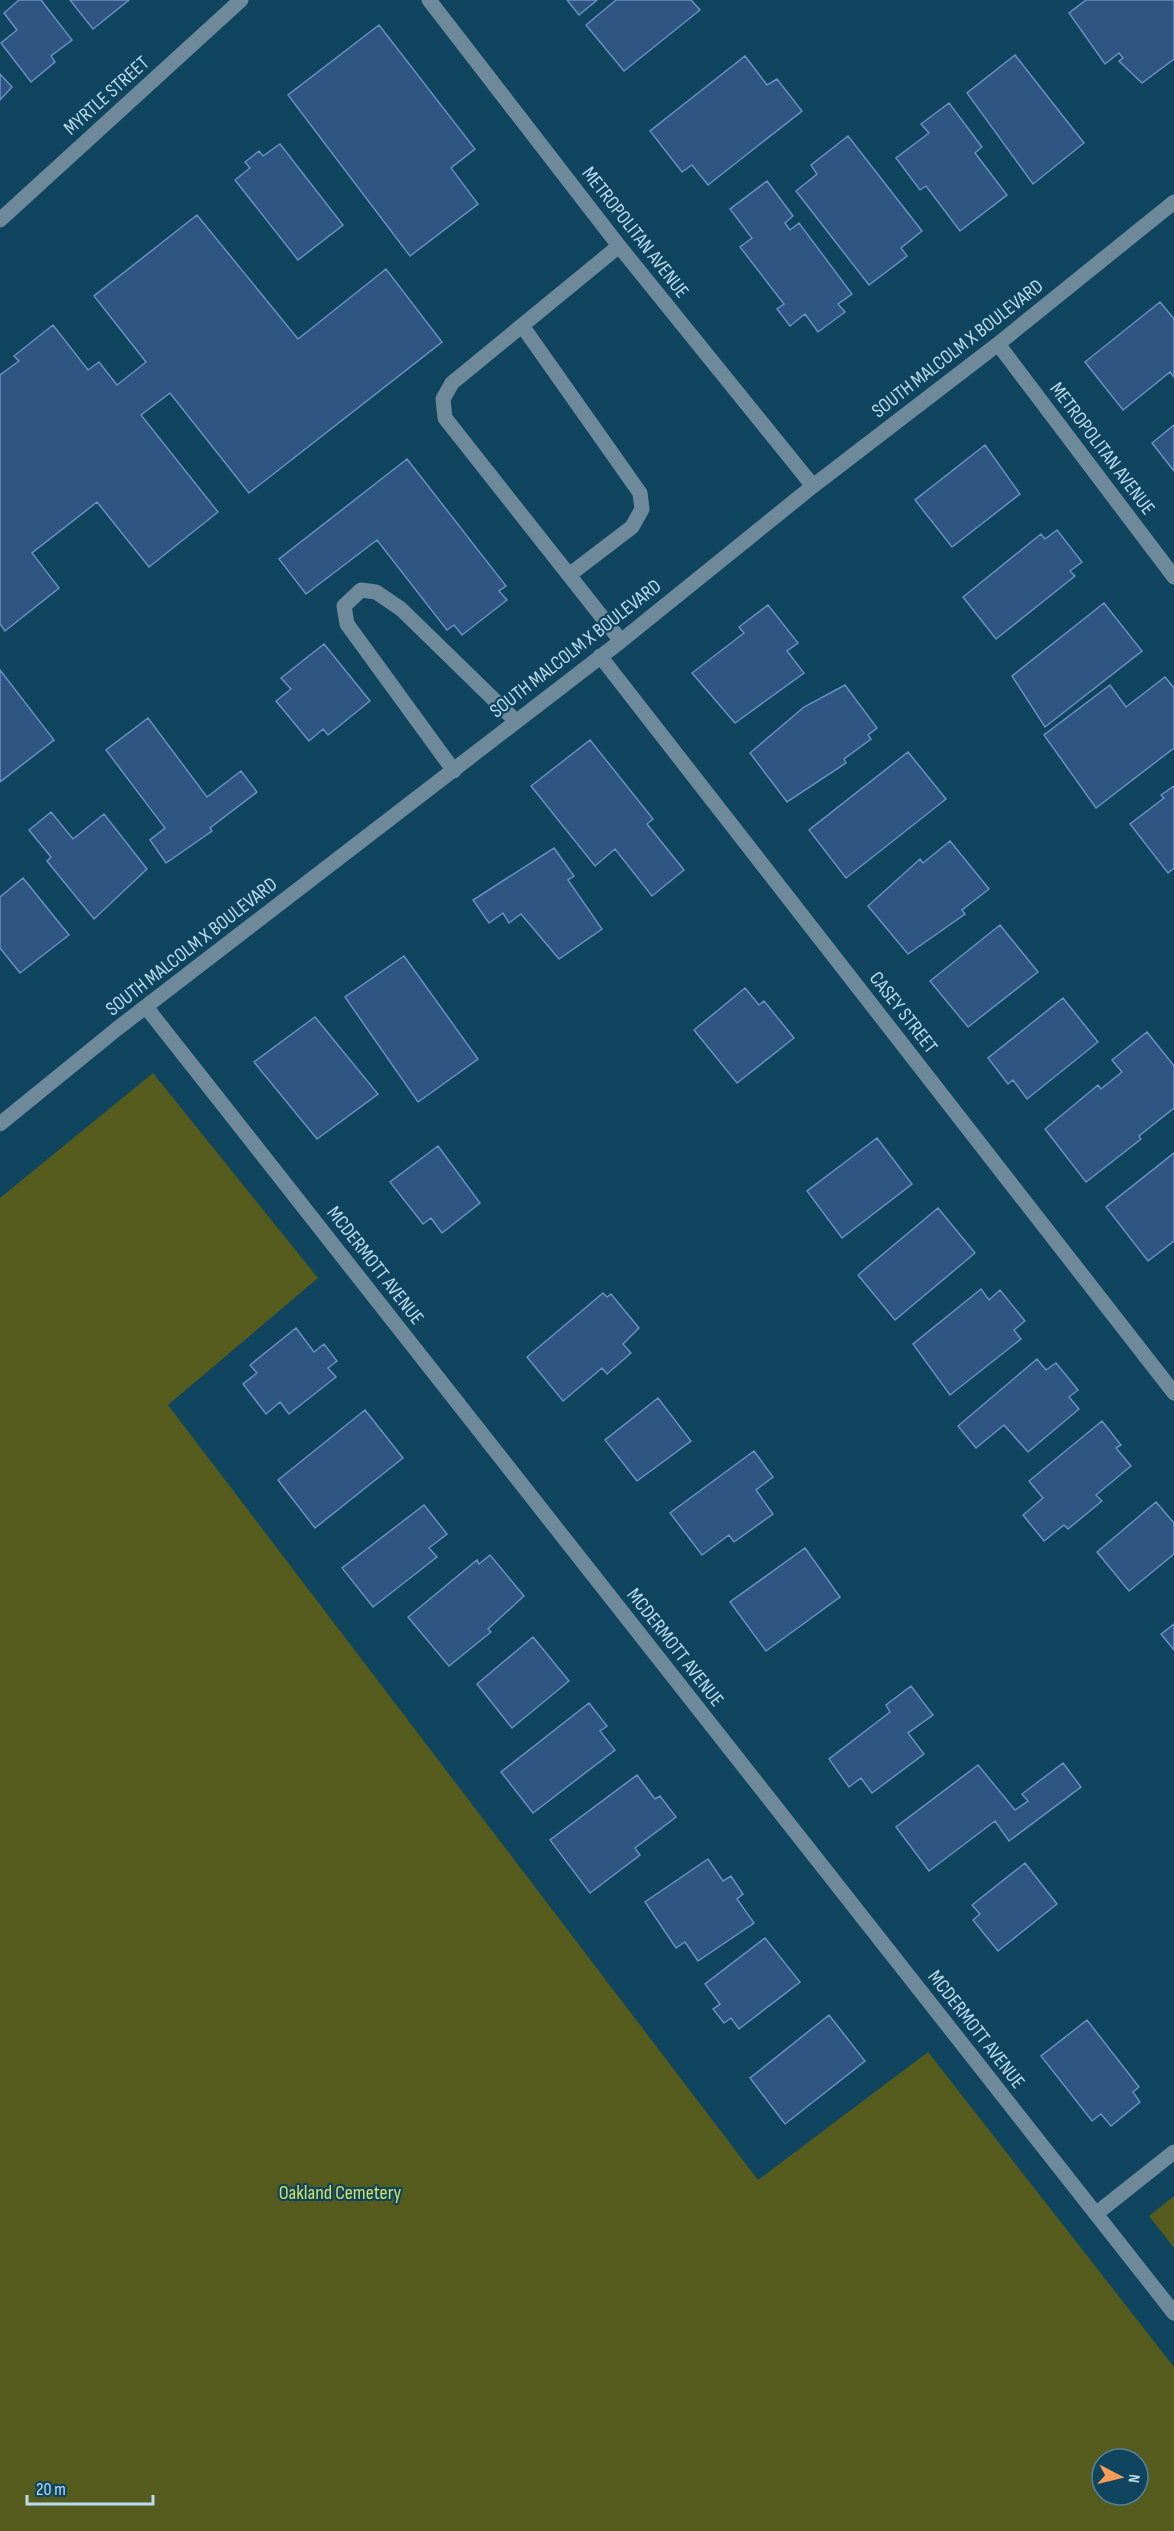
<svg xmlns="http://www.w3.org/2000/svg" width="1174" height="2531" viewBox="0 0 1174 2531" font-family="'Sofia Sans Condensed',sans-serif">
<style>
.green{fill:#565c1e;fill-rule:evenodd}
.building{fill:#2f5582;stroke:#6890c1;stroke-width:1.5}
.lines{fill:none;stroke-linecap:round;stroke-linejoin:round}
.minor{stroke:#6e8999;stroke-width:15}
.labels{text-anchor:middle;stroke-width:4.5;stroke-linejoin:round;paint-order:stroke}
.street-label{font-size:20px;fill:#bbdcef;stroke:#0f455f}
.park-label{font-size:20px;fill:#d5e161;stroke:#0f455f}
</style>
<rect width="100%" height="100%" fill="#0f455f"/>
<!-- green -->
<path class="green" d="M 153,1073 L 318,1278 L 168,1405 L 758,2180 L 928,2052 L 1174,2367 L 1174,2531 L 0,2531 L 0,1198 ZM 1102,2459 L 1138,2459 L 1138,2495 L 1102,2495 Z
M 1174,2196 L 1174,2248 L 1149,2216 Z"/>
<!-- building -->
<path class="building" d="M 19,0 L 41,0 L 72,40 L 51,56 L 55,62 L 31,82 L 1,43 L 17,30 L 4,13 Z
M 70,0 L 129,0 L 93,29 Z
M 567,0 L 597,0 L 579,15 Z
M 616,0 L 691,0 L 700,10 L 624,71 L 586,25 Z
M 1086,0 L 1174,0 L 1174,59 L 1142,83 L 1119,61 L 1123,58 L 1119,53 L 1105,64 L 1069,13 Z
M 379,25 L 475,149 L 451,168 L 478,204 L 410,256 L 288,95 Z
M 1015,55 L 1084,143 L 1033,184 L 967,93 Z
M 745,56 L 767,85 L 777,79 L 802,111 L 708,185 L 692,165 L 682,172 L 650,131 Z
M 0,74 L 12,87 L 0,100 Z
M 949,103 L 982,147 L 975,153 L 1007,195 L 960,231 L 926,186 L 920,190 L 896,158 L 929,133 L 921,124 Z
M 848,136 L 922,231 L 901,248 L 907,256 L 869,285 L 796,191 L 817,174 L 811,165 Z
M 280,144 L 343,225 L 298,260 L 235,180 L 250,168 L 245,162 L 259,151 L 263,156 Z
M 767,181 L 793,216 L 785,223 L 790,230 L 799,223 L 852,294 L 838,304 L 845,312 L 818,332 L 805,314 L 790,326 L 777,309 L 784,304 L 740,247 L 752,238 L 730,209 Z
M 197,215 L 298,339 L 386,269 L 442,342 L 249,493 L 170,393 L 141,415 L 218,512 L 149,567 L 97,502 L 32,553 L 59,588 L 5,631 L 0,624 L 0,375 L 19,361 L 14,356 L 53,325 L 88,370 L 99,362 L 117,385 L 146,362 L 94,296 Z
M 1160,302 L 1174,319 L 1174,377 L 1170,372 L 1123,410 L 1085,362 Z
M 1174,425 L 1174,471 L 1152,443 Z
M 985,445 L 1020,494 L 952,547 L 915,500 Z
M 407,459 L 506,586 L 499,591 L 507,600 L 462,635 L 454,625 L 447,630 L 377,540 L 306,594 L 279,559 Z
M 1057,530 L 1082,562 L 1070,571 L 1075,576 L 996,639 L 963,597 L 1041,534 L 1045,539 Z
M 1104,603 L 1142,651 L 1045,727 L 1012,676 Z
M 768,605 L 798,643 L 787,651 L 804,673 L 735,723 L 692,673 L 744,633 L 739,627 Z
M 324,644 L 370,701 L 328,735 L 323,729 L 309,741 L 276,701 L 291,689 L 281,678 Z
M 0,670 L 54,740 L 0,782 Z
M 1165,677 L 1174,688 L 1174,748 L 1096,808 L 1044,735 L 1110,685 L 1126,707 Z
M 845,685 L 877,728 L 868,735 L 871,739 L 844,759 L 846,763 L 787,802 L 750,753 L 804,707 Z
M 148,718 L 207,797 L 241,771 L 257,792 L 210,828 L 212,831 L 166,863 L 150,840 L 165,828 L 106,750 Z
M 590,740 L 653,819 L 647,824 L 684,870 L 652,896 L 615,849 L 595,866 L 531,786 Z
M 908,752 L 946,799 L 846,878 L 809,830 Z
M 1174,786 L 1174,868 L 1168,873 L 1130,824 L 1164,798 L 1161,795 Z
M 51,812 L 73,839 L 104,814 L 147,869 L 94,919 L 47,861 L 51,857 L 29,830 Z
M 950,841 L 989,889 L 962,910 L 965,914 L 908,954 L 868,906 L 920,859 L 923,863 Z
M 554,848 L 574,876 L 568,880 L 602,929 L 559,959 L 521,914 L 509,923 L 503,913 L 489,923 L 473,900 Z
M 23,878 L 69,935 L 20,973 L 0,948 L 0,897 Z
M 1000,925 L 1038,972 L 968,1027 L 930,981 Z
M 404,956 L 478,1059 L 418,1102 L 345,997 Z
M 745,988 L 759,1005 L 764,1001 L 794,1038 L 737,1083 L 694,1030 Z
M 1063,998 L 1098,1042 L 1027,1099 L 1013,1080 L 1008,1084 L 988,1058 Z
M 315,1017 L 378,1094 L 317,1139 L 254,1062 Z
M 1147,1032 L 1174,1066 L 1174,1108 L 1139,1136 L 1141,1139 L 1086,1182 L 1045,1129 L 1098,1085 L 1101,1089 L 1122,1072 L 1112,1060 Z
M 877,1138 L 912,1184 L 842,1238 L 807,1191 Z
M 438,1146 L 480,1203 L 442,1233 L 431,1218 L 423,1224 L 390,1182 Z
M 1174,1153 L 1174,1241 L 1148,1261 L 1106,1207 Z
M 938,1208 L 975,1253 L 895,1320 L 858,1275 Z
M 981,1289 L 989,1300 L 1000,1290 L 1025,1321 L 1014,1330 L 1021,1339 L 950,1395 L 913,1344 Z
M 603,1293 L 607,1297 L 611,1294 L 639,1328 L 623,1344 L 631,1353 L 607,1374 L 602,1368 L 563,1401 L 527,1357 Z
M 296,1328 L 314,1352 L 324,1344 L 337,1361 L 328,1368 L 336,1377 L 289,1414 L 280,1402 L 266,1414 L 243,1384 L 257,1373 L 250,1365 Z
M 1037,1359 L 1046,1370 L 1056,1363 L 1078,1390 L 1069,1397 L 1079,1409 L 1028,1452 L 1004,1425 L 976,1448 L 958,1426 Z
M 658,1398 L 691,1441 L 637,1481 L 605,1440 Z
M 365,1410 L 403,1458 L 315,1528 L 278,1480 Z
M 1102,1421 L 1121,1445 L 1116,1448 L 1131,1466 L 1096,1495 L 1102,1501 L 1068,1529 L 1064,1525 L 1044,1541 L 1023,1515 L 1043,1498 L 1029,1481 Z
M 754,1451 L 773,1477 L 756,1490 L 773,1514 L 734,1542 L 729,1535 L 702,1555 L 670,1513 Z
M 1156,1502 L 1174,1523 L 1174,1554 L 1129,1591 L 1097,1552 Z
M 424,1505 L 447,1534 L 429,1548 L 437,1557 L 373,1607 L 342,1568 Z
M 805,1548 L 840,1597 L 766,1651 L 730,1602 Z
M 490,1555 L 524,1596 L 488,1629 L 491,1632 L 449,1666 L 408,1617 L 477,1560 L 479,1564 Z
M 1174,1624 L 1174,1650 L 1161,1634 Z
M 533,1637 L 569,1681 L 512,1728 L 477,1684 Z
M 911,1686 L 933,1715 L 908,1733 L 924,1754 L 872,1793 L 861,1778 L 849,1787 L 829,1759 L 890,1712 L 886,1705 Z
M 589,1703 L 607,1726 L 600,1731 L 615,1750 L 533,1813 L 501,1772 Z
M 1063,1763 L 1081,1787 L 1009,1841 L 995,1821 L 929,1871 L 896,1827 L 978,1765 L 1015,1810 L 1028,1801 L 1022,1794 Z
M 637,1775 L 655,1799 L 660,1796 L 676,1817 L 635,1848 L 640,1855 L 590,1893 L 550,1840 Z
M 708,1859 L 723,1881 L 731,1876 L 743,1894 L 737,1899 L 754,1923 L 698,1961 L 685,1942 L 676,1948 L 645,1902 Z
M 1025,1863 L 1057,1904 L 998,1951 L 973,1920 L 980,1914 L 972,1905 Z
M 765,1938 L 800,1982 L 739,2029 L 731,2018 L 724,2023 L 713,2009 L 720,2004 L 705,1984 Z
M 829,2015 L 865,2061 L 785,2124 L 750,2078 Z
M 1087,2020 L 1139,2087 L 1133,2092 L 1140,2102 L 1111,2126 L 1101,2114 L 1092,2121 L 1041,2056 Z"/>
<g class="lines">
<!-- minor -->
<path class="minor" d="M 429,0 L 619,246 L 813,486
M 0,220 L 241,0
M 619,246 L 452,383 L 443,399 L 445,418 L 621,641
M 523,327 L 640,493 L 642,509 L 632,527 L 569,575
M 998,344 L 1174,577
M 600,656 L 1174,1393
M 454,771 L 347,624 L 344,606 L 361,590 L 376,592 L 401,609 L 516,721
M 146,1007 L 1174,2313
M 0,1124 L 118,1028 L 621,641 L 813,486 L 998,344 L 1174,202
M 1097,2213 L 1174,2152"/>
</g>
<g class="labels">
<!-- street labels -->
<g class="street-label">
<text transform="translate(106 95) rotate(-42)" y="7">MYRTLE STREET</text>
<text transform="translate(636 232) rotate(52)" y="7">METROPOLITAN AVENUE</text>
<text transform="translate(957 348) rotate(-38)" y="7">SOUTH MALCOLM X BOULEVARD</text>
<text transform="translate(1103 448) rotate(53)" y="7">METROPOLITAN AVENUE</text>
<text transform="translate(575 648) rotate(-38)" y="7">SOUTH MALCOLM X BOULEVARD</text>
<text transform="translate(191 946) rotate(-38)" y="7">SOUTH MALCOLM X BOULEVARD</text>
<text transform="translate(904 1012) rotate(52)" y="7">CASEY STREET</text>
<text transform="translate(376 1265) rotate(52)" y="7">MCDERMOTT AVENUE</text>
<text transform="translate(676 1647) rotate(52)" y="7">MCDERMOTT AVENUE</text>
<text transform="translate(977 2029) rotate(52)" y="7">MCDERMOTT AVENUE</text>
</g>
<!-- park labels -->
<g class="park-label">
<text x="340" y="2199">Oakland Cemetery</text>
</g>
</g>
<!-- north arrow -->
<g transform="translate(1120 2477) rotate(97)"><circle r="28" fill="#0f455f" stroke="#548199" stroke-width="1.5"/>
<path d="M0-4.5L10 22L0 15L-10 22Z" fill="#fe9c57"/>
<text y="-9" font-size="16" font-weight="bold" text-anchor="middle" fill="#bbdcef">N</text>
</g>
<!-- scale -->
<path d="M27 2495v9h126v-9" fill="none" stroke="#bbdcef" stroke-width="3"/>
<text x="36" y="2495" font-size="18" fill="#bbdcef" stroke="#0f455f" stroke-width="4.5" paint-order="stroke">20 m</text>
</svg>
